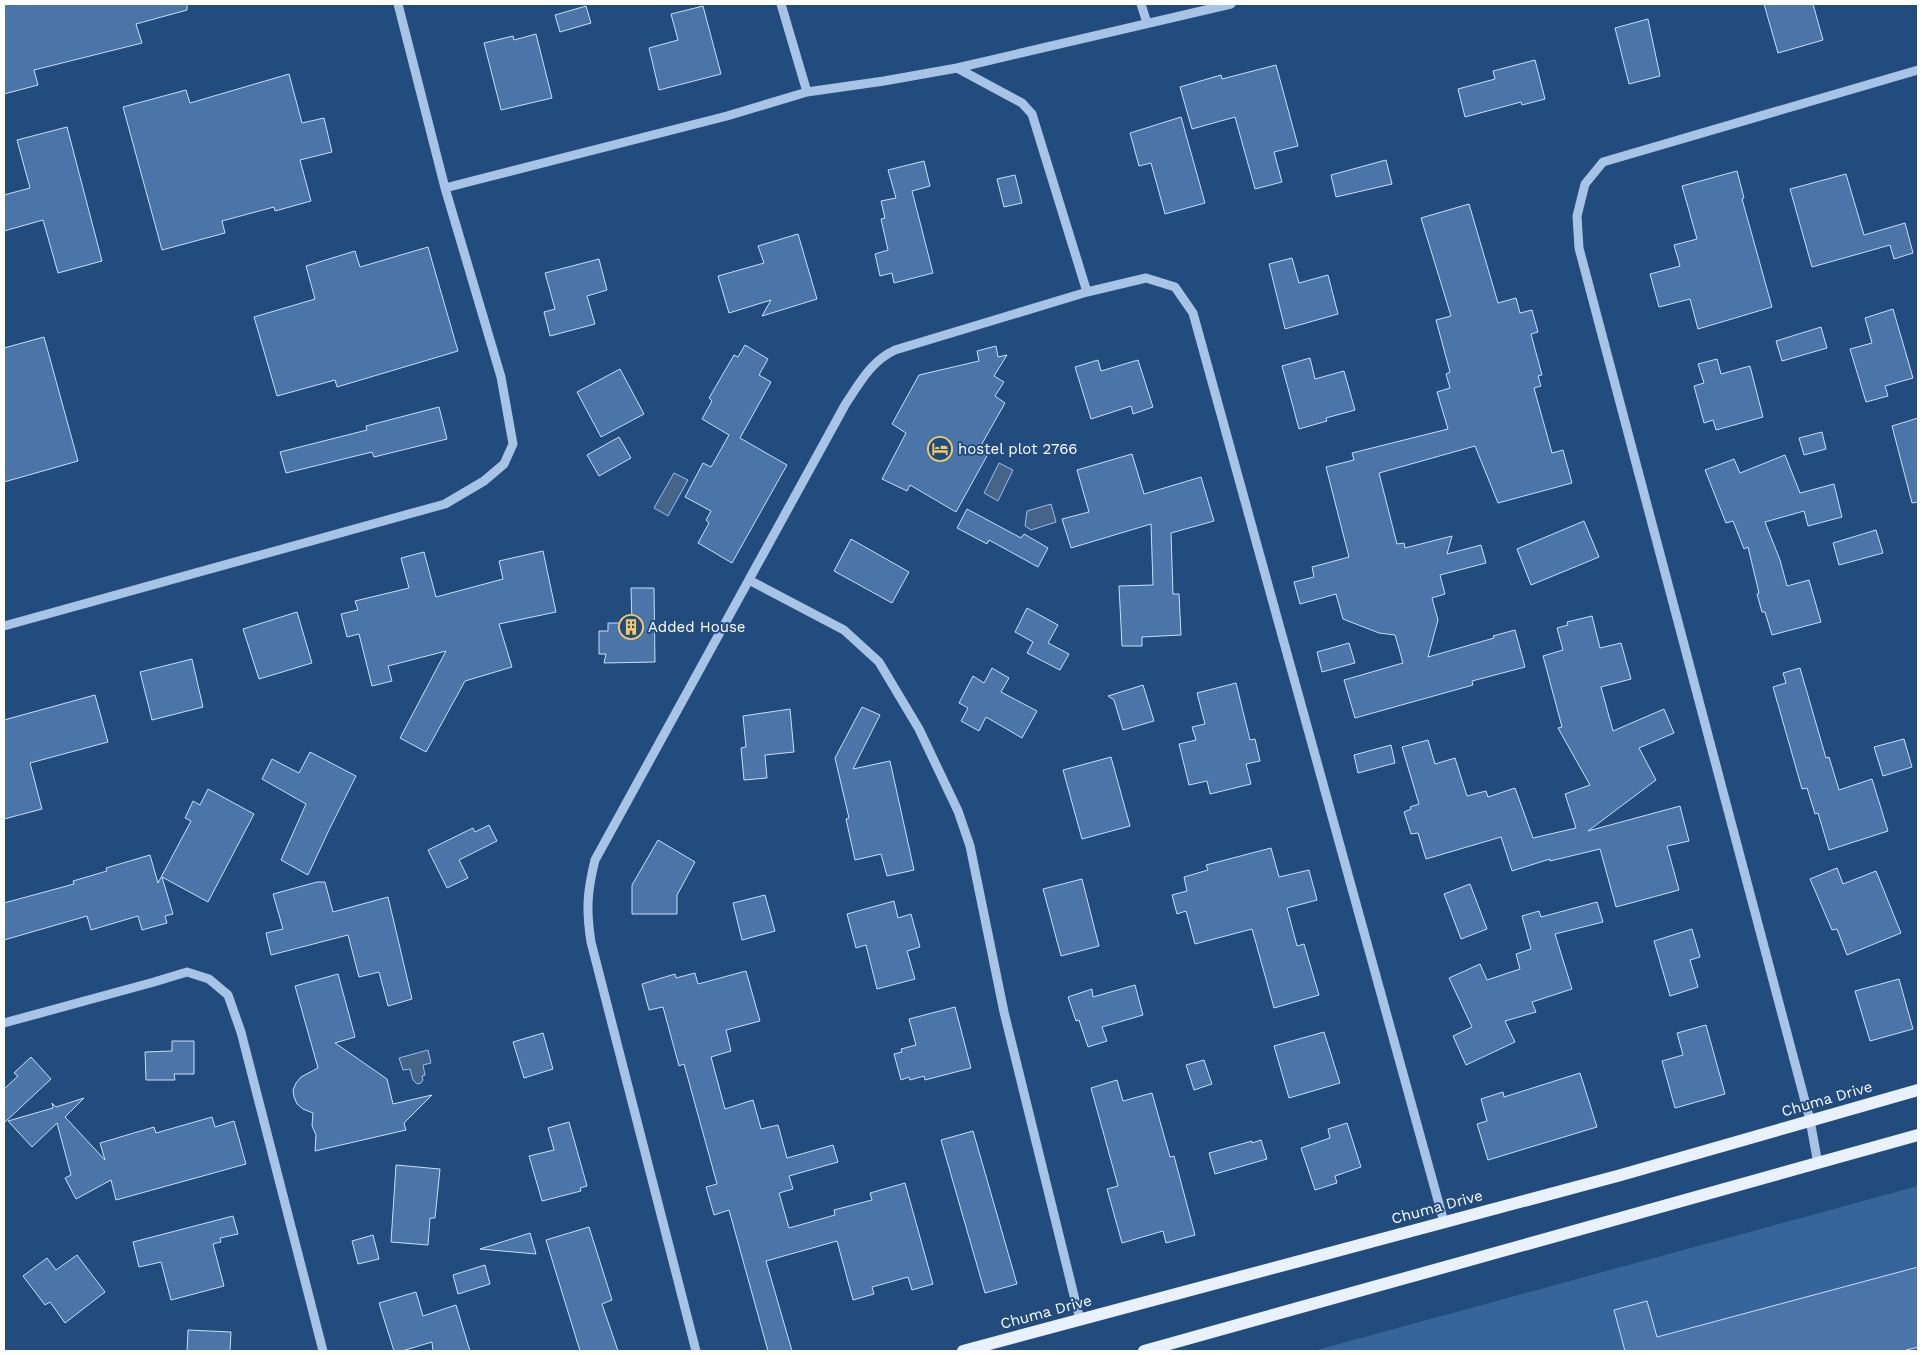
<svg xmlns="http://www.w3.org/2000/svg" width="1922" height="1355" viewBox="0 0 1922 1355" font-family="'Work Sans',sans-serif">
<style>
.green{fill:#36659c}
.water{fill:#466489;stroke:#9bbfe8}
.building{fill:#4b75a8;stroke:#cbdef5}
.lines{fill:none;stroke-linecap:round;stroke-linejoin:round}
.minor{stroke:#a7c4e6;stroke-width:9}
.major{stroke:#e9f1fd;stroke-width:12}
.labels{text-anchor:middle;stroke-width:4;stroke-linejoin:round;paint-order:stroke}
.poi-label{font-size:15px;fill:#fff;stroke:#224b7e;text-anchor:start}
.street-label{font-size:15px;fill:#fff;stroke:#224b7e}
</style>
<rect width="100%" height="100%" fill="#224b7e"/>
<!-- green -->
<path class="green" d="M 1918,1186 L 1918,1351 L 1313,1351 Z"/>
<!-- water -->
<path class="water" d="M 999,463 L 1013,470 L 998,501 L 984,493 Z
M 674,473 L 688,480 L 668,516 L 654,508 Z
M 1051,504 L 1056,522 L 1031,530 L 1025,526 L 1027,511 Z
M 428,1050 L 431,1063 L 423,1065 L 425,1075 L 422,1076 L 423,1080 L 421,1083 L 417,1084 L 413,1080 L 410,1069 L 403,1070 L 399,1058 Z"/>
<!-- building -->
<path class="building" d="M 4,4 L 187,4 L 187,10 L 136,24 L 142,43 L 34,70 L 38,85 L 4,94 Z
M 1764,4 L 1813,4 L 1823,40 L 1778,53 Z
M 586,6 L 591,23 L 560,32 L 555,15 Z
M 703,6 L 721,74 L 659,90 L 649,48 L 678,40 L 671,14 Z
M 1648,19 L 1660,76 L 1629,84 L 1615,28 Z
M 536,34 L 552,98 L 501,110 L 484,43 L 513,36 L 514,40 Z
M 1535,60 L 1545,99 L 1522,105 L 1521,102 L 1465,117 L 1458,89 L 1495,79 L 1493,71 Z
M 1276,65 L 1298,146 L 1274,152 L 1282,182 L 1255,189 L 1235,117 L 1192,129 L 1180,87 L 1221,75 L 1222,79 Z
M 289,74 L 302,123 L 324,118 L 332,152 L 300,160 L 311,201 L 275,211 L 274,207 L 222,221 L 225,233 L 162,250 L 123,107 L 186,90 L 190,103 Z
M 1181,117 L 1205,203 L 1165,214 L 1151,163 L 1139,166 L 1130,133 Z
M 67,127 L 102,261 L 58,273 L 43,220 L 4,231 L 4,195 L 30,188 L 17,140 Z
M 1386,160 L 1392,184 L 1336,197 L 1331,175 Z
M 924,161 L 930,186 L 912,191 L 933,273 L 894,283 L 892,273 L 880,276 L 875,254 L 888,250 L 881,219 L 885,218 L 881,201 L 896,198 L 888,170 Z
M 1737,171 L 1744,198 L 1742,199 L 1772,307 L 1698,329 L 1690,299 L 1659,307 L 1650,274 L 1680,266 L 1674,245 L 1697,239 L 1682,186 Z
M 1846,174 L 1864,235 L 1905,223 L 1913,253 L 1894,259 L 1890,245 L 1812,267 L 1790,189 Z
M 1015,175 L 1022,203 L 1004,207 L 997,179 Z
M 1469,204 L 1498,303 L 1516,298 L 1520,313 L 1532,310 L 1538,332 L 1531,334 L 1542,375 L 1538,376 L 1541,386 L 1534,388 L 1552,453 L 1563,450 L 1572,483 L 1498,503 L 1475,446 L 1379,473 L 1397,544 L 1404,543 L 1405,548 L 1452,536 L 1447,554 L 1481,545 L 1486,563 L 1440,575 L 1445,594 L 1432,598 L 1438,620 L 1428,657 L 1494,638 L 1493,636 L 1515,630 L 1525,667 L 1472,681 L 1473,685 L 1355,718 L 1344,680 L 1403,663 L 1395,635 L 1379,633 L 1343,619 L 1336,594 L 1300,604 L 1294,582 L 1314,577 L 1312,567 L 1349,557 L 1326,467 L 1354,460 L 1352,453 L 1448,429 L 1437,392 L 1450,388 L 1446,374 L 1450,372 L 1436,320 L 1451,316 L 1421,218 Z
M 798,234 L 817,299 L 762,316 L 771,300 L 729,313 L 718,276 L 764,263 L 758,246 Z
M 428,247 L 458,351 L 337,387 L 335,380 L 277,396 L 254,317 L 315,299 L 306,266 L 355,251 L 360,267 Z
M 1292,258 L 1299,283 L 1328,275 L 1338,314 L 1285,329 L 1269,264 Z
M 599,259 L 607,290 L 587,296 L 595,324 L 550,336 L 544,312 L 555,309 L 545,273 Z
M 1893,309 L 1913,378 L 1885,386 L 1888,396 L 1866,402 L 1850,349 L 1872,343 L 1865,318 Z
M 1821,327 L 1827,348 L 1782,361 L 1776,341 Z
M 44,337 L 78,461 L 4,482 L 4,348 Z
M 745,345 L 768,359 L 759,375 L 771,382 L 740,438 L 787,465 L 732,563 L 698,543 L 709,523 L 706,520 L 711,511 L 685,497 L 703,463 L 711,467 L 729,435 L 702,419 L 712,401 L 709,398 L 734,355 L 738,357 Z
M 996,346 L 998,357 L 1007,355 L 994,376 L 1004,382 L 995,396 L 1005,403 L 979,449 L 988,454 L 956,512 L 910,485 L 907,491 L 882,479 L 906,433 L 892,424 L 919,375 L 979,361 L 977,351 Z
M 1310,358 L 1315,379 L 1344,371 L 1355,410 L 1326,418 L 1327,421 L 1299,429 L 1282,366 Z
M 1717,359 L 1721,374 L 1750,366 L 1763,417 L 1716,430 L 1713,420 L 1704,423 L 1694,386 L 1704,383 L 1698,364 Z
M 1098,360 L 1101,371 L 1138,360 L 1153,407 L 1133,414 L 1131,406 L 1091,419 L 1075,367 Z
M 620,369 L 644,414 L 601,437 L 577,392 Z
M 439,407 L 447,439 L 374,457 L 372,452 L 286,473 L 280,452 L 367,430 L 366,426 Z
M 1918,418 L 1918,502 L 1912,503 L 1892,426 Z
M 1822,432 L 1826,449 L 1804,455 L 1799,438 Z
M 619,437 L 631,458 L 599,476 L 587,455 Z
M 1132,454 L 1144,494 L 1201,477 L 1214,521 L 1171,533 L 1173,594 L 1179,594 L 1181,635 L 1142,637 L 1142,646 L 1122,646 L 1119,586 L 1153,585 L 1151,524 L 1071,548 L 1062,519 L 1089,512 L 1077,470 Z
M 1785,455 L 1800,493 L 1834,484 L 1842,517 L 1808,526 L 1804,511 L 1765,522 L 1780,560 L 1787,586 L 1809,580 L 1821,622 L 1772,635 L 1765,612 L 1762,612 L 1757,594 L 1759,593 L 1748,547 L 1744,549 L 1733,521 L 1726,523 L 1705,470 L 1734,459 L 1740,473 Z
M 967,509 L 1021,538 L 1024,534 L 1048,548 L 1038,567 L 989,540 L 987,544 L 957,528 Z
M 1584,521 L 1599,557 L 1531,585 L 1517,549 Z
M 1876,530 L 1883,553 L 1839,565 L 1833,543 Z
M 851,539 L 909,572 L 892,603 L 834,571 Z
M 543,551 L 556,612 L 499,624 L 512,667 L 465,681 L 426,752 L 400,738 L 446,651 L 388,666 L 392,681 L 372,686 L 359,634 L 347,637 L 341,614 L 358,610 L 355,601 L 409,588 L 401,558 L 424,552 L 436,597 L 503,579 L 499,561 Z
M 631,588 L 654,588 L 655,662 L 604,663 L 606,654 L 599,654 L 599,631 L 608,631 L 608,623 L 632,623 Z
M 1027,608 L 1058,625 L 1048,643 L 1069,654 L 1060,670 L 1027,653 L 1033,642 L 1015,632 Z
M 297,612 L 312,663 L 259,679 L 243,629 Z
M 1592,616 L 1600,648 L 1621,643 L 1631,679 L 1601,687 L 1613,731 L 1664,709 L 1674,733 L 1639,748 L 1656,780 L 1588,831 L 1680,806 L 1689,841 L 1667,846 L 1679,890 L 1616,907 L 1600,849 L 1550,861 L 1550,859 L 1512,871 L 1501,837 L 1426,859 L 1418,833 L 1411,834 L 1404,812 L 1411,809 L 1410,807 L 1419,804 L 1402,747 L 1428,740 L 1435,764 L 1455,758 L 1467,796 L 1486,791 L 1488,797 L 1515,788 L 1533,838 L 1576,828 L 1565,794 L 1590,785 L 1558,728 L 1562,727 L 1543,656 L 1563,650 L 1557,628 L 1568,625 L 1567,622 Z
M 1349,643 L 1355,663 L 1322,672 L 1317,652 Z
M 192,659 L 203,707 L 152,720 L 140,672 Z
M 992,668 L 1009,678 L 1001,692 L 1037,711 L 1022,738 L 986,717 L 979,731 L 961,721 L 968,708 L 959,703 L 973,676 L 984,683 Z
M 1800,668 L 1826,758 L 1829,757 L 1839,790 L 1872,779 L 1888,831 L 1829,850 L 1818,813 L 1815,814 L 1807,788 L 1802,789 L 1773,687 L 1786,683 L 1783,673 Z
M 1236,683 L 1250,740 L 1255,739 L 1260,761 L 1246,764 L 1251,784 L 1210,794 L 1207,781 L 1189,785 L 1179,744 L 1196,740 L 1192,727 L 1205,724 L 1197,693 Z
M 1143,685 L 1154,721 L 1123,730 L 1114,700 L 1108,696 Z
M 95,695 L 108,742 L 30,763 L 42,809 L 4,819 L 4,720 Z
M 862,707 L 880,715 L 853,769 L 890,761 L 914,870 L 887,876 L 881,854 L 855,860 L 846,819 L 849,818 L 835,758 Z
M 790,709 L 794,752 L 765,755 L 767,778 L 744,780 L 741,748 L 746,747 L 743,716 Z
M 1904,739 L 1912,767 L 1883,776 L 1874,747 Z
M 1391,745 L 1395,763 L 1358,773 L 1354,755 Z
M 310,752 L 356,776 L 329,830 L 308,875 L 281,860 L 306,804 L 262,779 L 272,759 L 299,773 Z
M 1111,757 L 1130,826 L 1082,839 L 1063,770 Z
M 208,789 L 254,814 L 208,902 L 162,877 L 173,914 L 165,916 L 167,923 L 142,930 L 138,916 L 91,930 L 87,916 L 4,940 L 4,903 L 74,884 L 73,881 L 107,871 L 106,868 L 150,855 L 158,883 L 191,821 L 185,818 L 193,801 L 200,805 Z
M 489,825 L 497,841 L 459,860 L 468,878 L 447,888 L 428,850 L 473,828 L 475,832 Z
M 658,840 L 695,862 L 677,895 L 677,914 L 632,914 L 632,885 Z
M 1271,848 L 1279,877 L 1309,870 L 1317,900 L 1287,908 L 1297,946 L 1304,944 L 1319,995 L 1274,1008 L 1252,929 L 1195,944 L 1186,911 L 1177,914 L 1172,895 L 1187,891 L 1184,877 L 1208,870 L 1206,865 Z
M 1837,868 L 1843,884 L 1876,871 L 1901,933 L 1847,955 L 1837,929 L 1832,930 L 1810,879 Z
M 1082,879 L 1099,946 L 1061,956 L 1043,889 Z
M 317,882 L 325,882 L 333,912 L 388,897 L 412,999 L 388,1006 L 379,972 L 359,977 L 348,935 L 271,955 L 266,933 L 283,929 L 273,894 Z
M 1470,884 L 1487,929 L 1461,939 L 1444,894 Z
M 765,895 L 775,931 L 742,940 L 733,903 Z
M 894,901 L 898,918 L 911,914 L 920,947 L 907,951 L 915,979 L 877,989 L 866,945 L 856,948 L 847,914 Z
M 1597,902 L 1603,922 L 1555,934 L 1572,989 L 1532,1002 L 1536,1012 L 1505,1021 L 1515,1042 L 1466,1065 L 1453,1036 L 1472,1027 L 1449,978 L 1480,964 L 1487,980 L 1520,969 L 1516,954 L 1531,949 L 1522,916 L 1539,911 L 1541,917 Z
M 1692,929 L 1700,957 L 1690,960 L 1698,987 L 1670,996 L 1654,941 Z
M 746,971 L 760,1021 L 726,1030 L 731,1051 L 711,1057 L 725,1109 L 753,1100 L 761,1129 L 778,1125 L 787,1158 L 833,1145 L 838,1162 L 789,1176 L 793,1189 L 779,1193 L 789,1228 L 835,1215 L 834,1210 L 872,1200 L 870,1193 L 905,1183 L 933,1284 L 912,1290 L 908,1277 L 872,1287 L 874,1294 L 853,1300 L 837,1241 L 766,1261 L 792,1351 L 768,1351 L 729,1210 L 714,1215 L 706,1187 L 717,1184 L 684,1064 L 679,1066 L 663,1007 L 649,1010 L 642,984 L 675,974 L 676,978 L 695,973 L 698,984 Z
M 338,974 L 355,1037 L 335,1043 L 387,1079 L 393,1104 L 432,1095 L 404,1123 L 406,1130 L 315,1151 L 316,1135 L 312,1126 L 313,1113 L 303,1109 L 297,1104 L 294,1097 L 293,1090 L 296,1083 L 301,1077 L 318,1068 L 295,986 Z
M 1899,979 L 1913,1029 L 1870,1041 L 1855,991 Z
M 1135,985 L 1143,1015 L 1102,1027 L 1107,1041 L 1088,1047 L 1079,1020 L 1076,1021 L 1068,997 L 1092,989 L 1093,997 Z
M 955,1007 L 971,1068 L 925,1080 L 924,1076 L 910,1080 L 909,1077 L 901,1080 L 894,1054 L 902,1052 L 901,1049 L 916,1045 L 909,1019 Z
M 1706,1025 L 1725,1094 L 1675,1108 L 1662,1061 L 1683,1055 L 1677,1033 Z
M 1324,1032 L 1340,1083 L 1289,1098 L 1274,1046 Z
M 543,1033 L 553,1069 L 524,1078 L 513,1042 Z
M 172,1041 L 194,1041 L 194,1074 L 174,1074 L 175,1080 L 146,1080 L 145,1052 L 172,1051 Z
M 31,1057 L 51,1079 L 4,1123 L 4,1089 L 18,1076 L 14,1073 Z
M 1204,1060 L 1212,1084 L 1194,1090 L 1186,1065 Z
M 1580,1073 L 1597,1127 L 1488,1160 L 1477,1124 L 1487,1121 L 1481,1099 L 1503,1092 L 1504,1097 Z
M 1117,1080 L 1123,1101 L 1152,1093 L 1170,1157 L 1174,1156 L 1195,1235 L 1166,1243 L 1163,1231 L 1122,1243 L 1107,1189 L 1118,1186 L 1091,1088 Z
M 84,1098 L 65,1117 L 105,1160 L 100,1143 L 154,1127 L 156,1133 L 212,1117 L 215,1127 L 234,1121 L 246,1164 L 116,1200 L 111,1180 L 76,1199 L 65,1178 L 71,1175 L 57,1123 L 32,1147 L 8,1121 L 53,1108 L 52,1103 L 56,1107 Z
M 569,1122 L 587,1186 L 580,1188 L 581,1191 L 542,1201 L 529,1156 L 554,1150 L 548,1128 Z
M 1347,1123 L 1361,1167 L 1335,1176 L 1337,1183 L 1315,1190 L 1301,1148 L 1330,1138 L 1328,1129 Z
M 973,1131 L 1017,1284 L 985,1293 L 941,1140 Z
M 1261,1140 L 1267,1159 L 1215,1174 L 1209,1153 L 1252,1141 L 1252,1143 Z
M 396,1165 L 440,1169 L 435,1218 L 430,1218 L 428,1245 L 391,1242 Z
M 233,1216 L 238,1234 L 220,1238 L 221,1242 L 213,1244 L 224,1286 L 171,1300 L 161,1262 L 139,1267 L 133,1242 Z
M 589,1227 L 612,1300 L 602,1304 L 618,1351 L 580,1351 L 546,1240 Z
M 530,1233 L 536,1254 L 480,1249 Z
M 373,1235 L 379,1259 L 358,1264 L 352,1241 Z
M 77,1255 L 105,1292 L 65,1323 L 50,1302 L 45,1305 L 23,1276 L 47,1258 L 56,1270 Z
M 485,1265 L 490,1284 L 458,1294 L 453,1275 Z
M 1918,1267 L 1918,1347 L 1903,1351 L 1625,1351 L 1614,1310 L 1647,1301 L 1657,1337 Z
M 416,1292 L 423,1316 L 456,1305 L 470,1351 L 433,1351 L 432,1342 L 402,1351 L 394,1351 L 379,1303 Z
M 188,1330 L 231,1332 L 230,1351 L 187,1351 Z"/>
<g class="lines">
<!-- minor -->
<path class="minor" d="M 781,4 L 807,92
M 1141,4 L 1147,23
M 957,68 L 1022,103 L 1032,114 L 1087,292
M 445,188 L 727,116 L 807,92 L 884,81 L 957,68 L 1231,4
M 749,580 L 844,630 L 879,662 L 919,729 L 958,811 L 970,846 L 1004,1012 L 1080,1320
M 4,626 L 445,504 L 484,481 L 504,464 L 513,444 L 501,377 L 445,188 L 398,4
M 4,1023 L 154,982 L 187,972 L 209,979 L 228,995 L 241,1032 L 323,1351
M 1818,1164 L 1810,1120 L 1579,248 L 1577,216 L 1585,184 L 1603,162 L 1918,70
M 696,1351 L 591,942 C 586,910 587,892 595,860 L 845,405 C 859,384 871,361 895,350 L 1087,292 L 1146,278 L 1175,287 L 1193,313 L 1444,1222"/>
<!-- major -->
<path class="major" d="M 963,1351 L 1621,1175 L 1918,1090
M 1144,1351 L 1918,1135"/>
</g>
<!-- icons -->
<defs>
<symbol id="hotel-ring" viewBox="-11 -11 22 22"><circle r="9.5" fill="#224b7e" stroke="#f2ca6a" stroke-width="1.5"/><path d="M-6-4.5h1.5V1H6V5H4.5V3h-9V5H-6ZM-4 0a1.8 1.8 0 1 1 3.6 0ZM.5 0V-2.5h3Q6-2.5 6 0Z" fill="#f2ca6a"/></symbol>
<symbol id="building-ring" viewBox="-11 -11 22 22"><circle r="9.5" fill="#224b7e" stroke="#f2ca6a" stroke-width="1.5"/><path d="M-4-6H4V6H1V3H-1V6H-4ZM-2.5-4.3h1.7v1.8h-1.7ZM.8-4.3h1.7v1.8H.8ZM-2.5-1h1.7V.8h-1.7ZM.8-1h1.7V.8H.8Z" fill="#f2ca6a"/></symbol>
</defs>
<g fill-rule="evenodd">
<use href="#hotel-ring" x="926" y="435" width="28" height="28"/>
<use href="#building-ring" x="617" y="613" width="28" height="28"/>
</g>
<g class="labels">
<!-- poi labels -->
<g class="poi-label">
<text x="958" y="454">hostel plot 2766</text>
<text x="648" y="632">Added House</text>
</g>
<!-- street labels -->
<g class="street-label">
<text transform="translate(1827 1099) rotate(-16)" y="5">Chuma Drive</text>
<text transform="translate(1437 1207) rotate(-15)" y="5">Chuma Drive</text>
<text transform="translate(1046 1312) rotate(-15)" y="5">Chuma Drive</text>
</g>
</g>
<!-- border -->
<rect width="1922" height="1355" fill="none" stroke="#ffffff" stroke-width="10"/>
</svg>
